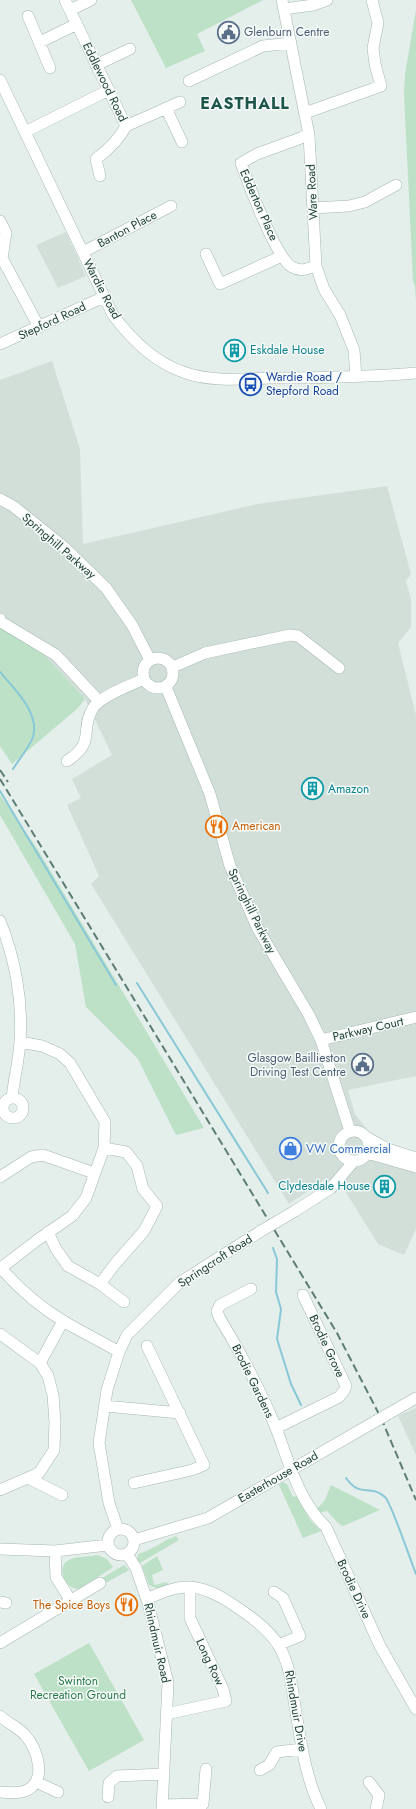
<svg xmlns="http://www.w3.org/2000/svg" width="416" height="1809" viewBox="0 0 416 1809" font-family="Jost,sans-serif">
<style>
.built{fill:#d2dfd9}
.green{fill:#bce1c7}
.lines{fill:none;stroke-linecap:round;stroke-linejoin:round}
.stream{stroke:#89c8d7;stroke-width:2}
.minor-casing{stroke:#a6b7b2;stroke-width:12}
.minor{stroke:#fff;stroke-width:11}
.rail{stroke:#5d7d76;stroke-width:2;stroke-dasharray:8 4;stroke-linecap:butt}
.minor-bridge-casing{stroke:#a6b7b2;stroke-width:12;stroke-linecap:butt}
.minor-bridge{stroke:#fff;stroke-width:11}
.labels{text-anchor:middle;stroke-width:3;stroke-linejoin:round;paint-order:stroke}
.service-label{font-size:12px;fill:#4e5e75;stroke:#f5faf8;text-anchor:start}
.street-label{font-size:12px;fill:#22423a;stroke:#f5faf8}
.culture-label{font-size:12px;fill:#0d838f;stroke:#f5faf8;text-anchor:start}
.transit-label{font-size:12px;fill:#164399;stroke:#f5faf8;text-anchor:start}
.food-label{font-size:12px;fill:#c56008;stroke:#f5faf8;text-anchor:start}
.shop-label{font-size:12px;fill:#366cbe;stroke:#f5faf8;text-anchor:start}
.park-label{font-size:12px;fill:#297c4c;stroke:#f5faf8}
.district-label{font-size:16px;font-weight:bold;letter-spacing:1px;fill:#1c564a;stroke:#f5faf8}
</style>
<rect width="100%" height="100%" fill="#e4eeea"/>
<!-- built -->
<path class="built" d="M 66,232 L 86,276 L 58,288 L 36,245 Z
M 52,361 L 80,449 L 83,544 L 258,504 L 387,486 L 411,574 L 406,581 L 411,599 L 411,627 L 398,643 L 416,715 L 416,1076 L 348,1090 L 355,1114 L 391,1161 L 416,1173 L 416,1229 L 404,1255 L 378,1244 L 342,1186 L 326,1179 L 289,1204 L 91,884 L 99,876 L 67,805 L 81,798 L 72,779 L 112,755 L 85,699 L 46,657 L 0,625 L 0,380 Z
M 416,1408 L 416,1455 L 398,1416 Z"/>
<!-- green -->
<path class="green" d="M 131,0 L 263,0 L 197,34 L 205,51 L 166,68 Z
M 416,10 L 416,303 L 415,286 L 413,281 L 404,93 L 405,74 Z
M 0,625 L 46,657 L 85,699 L 77,709 L 12,764 L 0,746 Z
M 0,795 L 38,850 L 204,1128 L 176,1135 L 138,1059 L 86,1007 L 75,944 L 0,815 Z
M 282,1482 L 287,1484 L 293,1497 L 297,1496 L 310,1520 L 321,1531 L 303,1538 L 279,1485 Z
M 331,1485 L 380,1510 L 343,1526 L 338,1523 L 327,1511 L 318,1513 L 317,1509 L 325,1500 Z
M 176,1536 L 179,1540 L 140,1563 L 137,1560 L 138,1554 C 152,1550 163,1541 176,1536 Z
M 97,1555 L 107,1559 L 113,1567 L 109,1570 L 79,1589 C 65,1590 55,1567 69,1560 C 76,1556 89,1557 97,1555 Z
M 157,1556 L 163,1570 L 152,1575 L 154,1585 L 167,1582 L 169,1586 L 158,1589 L 149,1585 L 142,1566 Z
M 124,1565 L 129,1570 L 102,1585 L 99,1580 Z
M 89,1643 L 144,1740 L 89,1771 L 34,1674 Z"/>
<g class="lines">
<!-- stream -->
<path class="stream" d="M 0,672 C 14,689 40,712 33,737 C 30,746 18,761 13,769
M 0,791 L 116,985
M 137,983 L 268,1193
M 273,1248 L 277,1259 L 276,1292 L 281,1309 L 277,1339 L 291,1384 L 301,1405
M 346,1478 C 361,1499 369,1483 385,1497 C 391,1502 411,1562 416,1574"/>
<defs>
<path id="minor" d="M 65,0 L 126,126 C 119,140 108,150 96,159 L 100,176
M 282,0 L 309,135 L 316,266 L 324,289 L 340,315 L 354,350 L 356,377
M 284,9 L 313,5 L 327,0
M 70,10 L 91,0
M 28,16 L 50,68
M 40,42 L 77,24
M 96,65 L 130,49
M 0,80 L 113,315 C 131,339 154,362 183,372 C 210,382 241,379 270,378 C 319,378 367,377 416,373
M 189,81 L 263,46 L 291,43
M 166,108 L 182,142
M 305,113 L 381,86 L 375,64 L 373,48 L 378,23 L 372,0
M 126,126 L 180,102
M 25,132 L 109,90
M 309,135 L 257,154 L 241,163 C 248,183 276,258 292,267 C 301,272 307,269 316,266
M 313,208 L 349,206 L 365,202 L 396,185
M 0,221 L 6,233 L 2,258 L 39,327
M 83,252 L 171,206
M 206,254 L 220,284 L 282,256
M 0,344 L 104,297
M 0,499 L 13,506 L 64,547 L 106,588 L 132,625 L 150,660
M 0,619 L 1,622 L 56,655 L 99,701
M143 673a15 15 0 1 1 30 0a15 15 0 1 1-30 0Z
M 173,667 L 205,653 L 290,635 L 298,636 L 339,668
M 166,687 L 210,794 L 230,866 L 258,929 L 309,1015 L 321,1040 L 350,1131
M 67,761 C 97,741 79,731 93,708 C 100,696 131,685 144,679
M 0,921 C 15,958 23,1001 20,1041 C 19,1060 14,1079 12,1098
M 321,1040 L 416,1017
M3 1108a10 10 0 1 1 20 0a10 10 0 1 1-20 0Z
M339 1146a15 15 0 1 1 30 0a15 15 0 1 1-30 0Z
M 366,1137 L 388,1149 L 416,1158
M 367,1153 L 416,1167
M 0,1177 L 31,1157 L 43,1155 L 94,1173
M 295,1211 L 331,1188 L 354,1161
M 48,1232 L 56,1249 L 68,1266 L 100,1284 L 124,1302
M 0,1267 C 19,1289 41,1308 65,1322 C 83,1333 101,1341 119,1352
M 1,1268 L 36,1241 L 72,1216 L 86,1198 L 104,1148 L 105,1122 L 70,1063 L 60,1054 L 42,1046 L 20,1042
M 100,1284 L 115,1264 L 144,1231 L 157,1206 L 143,1189 L 137,1166 L 126,1152 L 104,1148
M 251,1289 L 220,1305 L 217,1311 L 219,1317 C 241,1353 260,1389 276,1428 C 289,1462 299,1502 326,1527 L 380,1646 L 416,1709
M 0,1334 L 40,1363 L 48,1376 L 53,1395 L 55,1422 L 54,1450 L 39,1473 L 0,1490
M 40,1363 L 63,1321
M 105,1406 L 180,1413
M 388,1414 L 416,1398
M 276,1428 L 339,1397 L 344,1391 L 346,1386 L 303,1295
M 28,1478 L 62,1495
M 134,1483 L 192,1470 L 204,1465 L 147,1346
M108 1542a13 13 0 1 1 26 0a13 13 0 1 1-26 0Z
M 118,1529 L 109,1503 L 99,1443 L 107,1390 L 119,1352 L 127,1335 L 179,1283 L 261,1231
M 134,1540 L 208,1518 L 376,1421
M 0,1549 L 55,1551 L 108,1545
M 55,1551 L 56,1577 L 71,1601
M 127,1554 L 136,1568 L 148,1603 L 168,1683 L 162,1809
M 274,1592 L 283,1598 L 300,1636 L 278,1645
M 147,1599 C 180,1583 198,1582 229,1602 C 247,1614 267,1627 279,1646 C 290,1665 292,1686 295,1707 C 301,1741 305,1777 321,1809
M 0,1602 L 6,1603
M 0,1643 L 100,1583
M 166,1714 L 226,1701 L 223,1689 L 190,1618 L 190,1587
M 0,1716 C 7,1723 18,1727 25,1735 C 38,1749 48,1782 25,1791 C 17,1794 8,1793 0,1792
M 260,1770 L 269,1765 L 277,1752 L 302,1749
M 36,1782 L 58,1792
M 369,1782 L 379,1795 L 376,1809
M 108,1797 L 109,1783 L 117,1776 L 164,1774
M 163,1805 L 203,1804 L 206,1769"/>
</defs>
<!-- minor casing -->
<use href="#minor" class="minor-casing"/>
<!-- minor -->
<use href="#minor" class="minor"/>
<!-- rail -->
<path class="rail" d="M 0,770 L 8,782
M 0,779 L 337,1333 L 381,1418 L 416,1500"/>
<defs>
<path id="minor-bridge" d="M 261,1231 L 295,1211
M 376,1421 L 388,1414"/>
</defs>
<!-- minor-bridge casing -->
<use href="#minor-bridge" class="minor-bridge-casing"/>
<!-- minor-bridge -->
<use href="#minor-bridge" class="minor-bridge"/>
</g>
<!-- icons -->
<defs>
<symbol id="civic-ring" viewBox="-11 -11 22 22"><circle r="9.5" fill="#f5faf8" stroke="#5c6f8a" stroke-width="1.5"/><path d="M-.6-6.5H3V-4.5H.6V-3L4-1V1h2V6H-6V1h2V-1L-.6-3ZM-1.2 2.5V6h2.4V2.5Z" fill="#5c6f8a"/></symbol>
<symbol id="building-ring" viewBox="-11 -11 22 22"><circle r="9.5" fill="#f5faf8" stroke="#0f9aa8" stroke-width="1.5"/><path d="M-4-6H4V6H1V3H-1V6H-4ZM-2.5-4.3h1.7v1.8h-1.7ZM.8-4.3h1.7v1.8H.8ZM-2.5-1h1.7V.8h-1.7ZM.8-1h1.7V.8H.8Z" fill="#0f9aa8"/></symbol>
<symbol id="bus-ring" viewBox="-11 -11 22 22"><circle r="9.5" fill="#f5faf8" stroke="#1a4fb4" stroke-width="1.5"/><path d="M-5-6H5V4H4V6H2V4H-2V6H-4V4H-5ZM-3.5-4V0h7V-4ZM-3.5 1.2v1.5H-2V1.2ZM2 1.2v1.5H3.5V1.2Z" fill="#1a4fb4"/></symbol>
<symbol id="restaurant-ring" viewBox="-11 -11 22 22"><circle r="9.5" fill="#f5faf8" stroke="#e8710a" stroke-width="1.5"/><path d="M-5-6h1v4h1v-4h1v4h1v-4h1v5L-1.5 .5V6h-2V.5L-5-1ZM5-6V6H3V1.5H1.5Q1.5-4 5-6Z" fill="#e8710a"/></symbol>
<symbol id="shop-ring" viewBox="-11 -11 22 22"><circle r="9.5" fill="#f5faf8" stroke="#3f7fe0" stroke-width="1.5"/><path d="M-5-2.5h2.3a2.7 3.5 0 0 1 5.4 0H5L5.5 6h-11ZM-1.5-2.5h3a1.5 2.3 0 0 0-3 0Z" fill="#3f7fe0"/></symbol>
</defs>
<g fill-rule="evenodd">
<use href="#civic-ring" x="216" y="20" width="25" height="25"/>
<use href="#building-ring" x="222" y="338" width="25" height="25"/>
<use href="#bus-ring" x="238" y="372" width="25" height="25"/>
<use href="#building-ring" x="300" y="776" width="25" height="25"/>
<use href="#restaurant-ring" x="204" y="814" width="25" height="25"/>
<use href="#civic-ring" x="350" y="1052" width="25" height="25"/>
<use href="#shop-ring" x="278" y="1136" width="25" height="25"/>
<use href="#building-ring" x="372" y="1174" width="25" height="25"/>
<use href="#restaurant-ring" x="114" y="1592" width="25" height="25"/>
</g>
<g class="labels">
<!-- service labels -->
<g class="service-label">
<text x="244" y="36">Glenburn Centre</text>
<text x="346" y="1062" text-anchor="end">Glasgow Baillieston<tspan x="346" dy="14">Driving Test Centre</tspan></text>
</g>
<!-- street labels -->
<g class="street-label">
<text transform="translate(105 82) rotate(64)" y="4">Eddlewood Road</text>
<text transform="translate(312 192) rotate(-93)" y="4">Ware Road</text>
<text transform="translate(259 205) rotate(66)" y="4">Edderton Place</text>
<text transform="translate(127 229) rotate(-28)" y="4">Banton Place</text>
<text transform="translate(102 289) rotate(62)" y="4">Wardie Road</text>
<text transform="translate(52 321) rotate(-25)" y="4">Stepford Road</text>
<text transform="translate(59 546) rotate(41)" y="4">Springhill Parkway</text>
<text transform="translate(252 911) rotate(64)" y="4">Springhill Parkway</text>
<text transform="translate(368 1029) rotate(-13)" y="4">Parkway Court</text>
<text transform="translate(215 1261) rotate(-33)" y="4">Springcroft Road</text>
<text transform="translate(327 1346) rotate(65)" y="4">Brodie Grove</text>
<text transform="translate(253 1381) rotate(64)" y="4">Brodie Gardens</text>
<text transform="translate(278 1477) rotate(-30)" y="4">Easterhouse Road</text>
<text transform="translate(354 1589) rotate(65)" y="4">Brodie Drive</text>
<text transform="translate(157 1643) rotate(77)" y="4">Rhindmuir Road</text>
<text transform="translate(210 1662) rotate(65)" y="4">Long Row</text>
<text transform="translate(296 1711) rotate(80)" y="4">Rhindmuir Drive</text>
</g>
<!-- culture labels -->
<g class="culture-label">
<text x="250" y="354">Eskdale House</text>
<text x="328" y="793">Amazon</text>
<text x="370" y="1190" text-anchor="end">Clydesdale House</text>
</g>
<!-- transit labels -->
<g class="transit-label">
<text x="266" y="381">Wardie Road /<tspan x="266" dy="14">Stepford Road</tspan></text>
</g>
<!-- food labels -->
<g class="food-label">
<text x="232" y="830">American</text>
<text x="110" y="1609" text-anchor="end">The Spice Boys</text>
</g>
<!-- shop labels -->
<g class="shop-label">
<text x="306" y="1153">VW Commercial</text>
</g>
<!-- park labels -->
<g class="park-label">
<text x="78" y="1685">Swinton<tspan x="78" dy="14">Recreation Ground</tspan></text>
</g>
<!-- district labels -->
<g class="district-label">
<text x="245" y="109">EASTHALL</text>
</g>
</g>
</svg>
